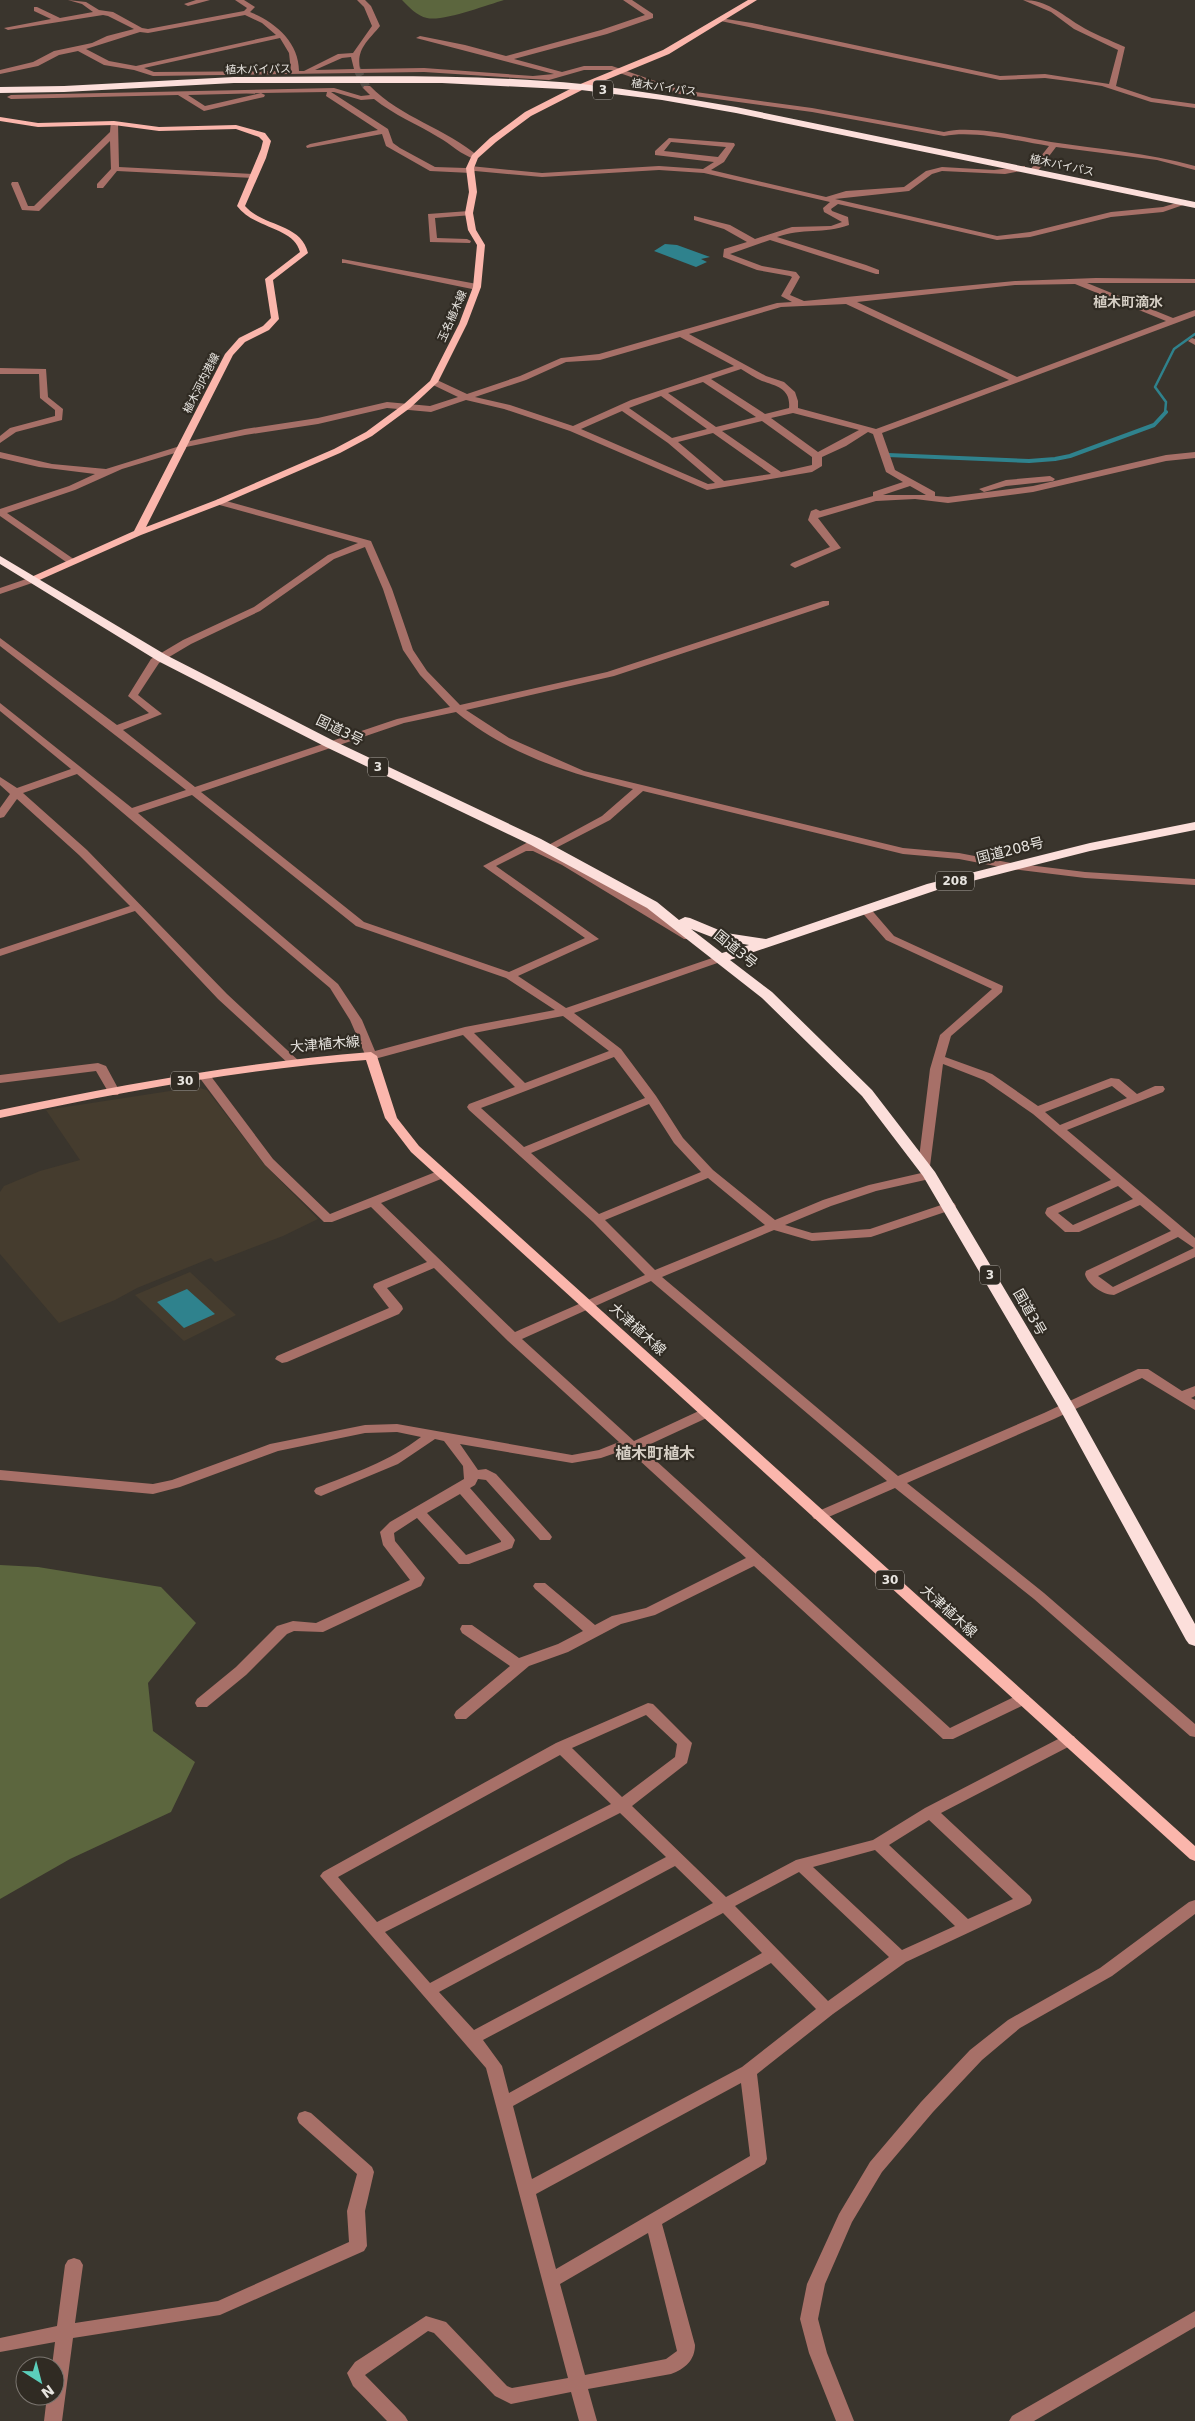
<svg xmlns="http://www.w3.org/2000/svg" width="1195" height="2421" viewBox="0 0 1195 2421" font-family="'DejaVu Sans','Noto Sans JP',sans-serif">
<style>
.built{fill:#453c2e}
.green{fill:#5c663e}
.water{fill:#2f828d}
.lines{fill:none;stroke-linecap:round;stroke-linejoin:round}
.stream-far1{stroke:#2f828d;stroke-width:2.5}
.stream{stroke:#2f828d;stroke-width:4}
.minor-tunnel{stroke:#544f48;stroke-width:8;stroke-dasharray:8 4;stroke-linecap:butt}
.minor{fill:#a77068;fill-rule:evenodd}
.major{fill:#fbb6ac;fill-rule:evenodd}
.highway{fill:#fcdfdb;fill-rule:evenodd}
.labels{text-anchor:middle;stroke-width:4.5;stroke-linejoin:round;paint-order:stroke}
.far-street-label{font-size:11px;fill:#e8e5e0;stroke:#302b23}
.shield{fill:#302b23;stroke:#b1ada7;stroke-width:1}
.shield-label{font-size:12px;font-weight:bold;fill:#e8e5e0}
.far-quarter-label{font-size:14px;font-weight:bold;fill:#d6cfc5;stroke:#302b23}
.street-label{font-size:14px;fill:#e8e5e0;stroke:#302b23}
.quarter-label{font-size:16px;font-weight:bold;fill:#d6cfc5;stroke:#302b23}
</style>
<rect width="100%" height="100%" fill="#3a352d"/>
<!-- built -->
<path class="built" d="M 196,1087 L 207,1090 L 264,1164 L 318,1219 L 283,1236 L 215,1262 L 211,1258 L 137,1288 L 115,1300 L 59,1323 L 0,1254 L 0,1192 L 4,1186 L 40,1171 L 80,1160 L 46,1110 Z
M 190,1272 L 236,1315 L 184,1341 L 135,1295 Z"/>
<!-- green -->
<path class="green" d="M 402,0 L 504,0 C 487,5 442,22 427,18 C 417,16 409,7 402,0 Z
M 0,1565 L 38,1567 L 161,1587 L 196,1623 L 148,1683 L 153,1731 L 195,1762 L 171,1812 L 70,1859 L 0,1899 Z"/>
<!-- water -->
<path class="water" d="M 665,244 L 677,245 L 710,257 L 701,259 L 707,262 L 696,267 L 654,251 Z
M 187,1289 L 215,1314 L 184,1328 L 157,1302 Z"/>
<g class="lines">
<!-- stream-far1 -->
<path class="stream-far1" d="M 1165,413 L 1166,402 L 1155,387 L 1174,349 L 1195,334"/>
<!-- stream -->
<path class="stream" d="M 888,455 L 1029,461 L 1055,459 L 1070,456 L 1154,425 L 1166,412"/>
<!-- minor-tunnel -->
<path class="minor-tunnel" d="M 357,69 L 367,88"/>
<!-- minor -->
<path class="minor" d="M 68,0 L 86,2 L 99,10 L 113,12 L 142,28 L 148,29 L 244,11 L 247,8 L 235,0 L 244,0 L 255,7 L 250,12 C 275,22 299,42 299,71 L 304,71 L 338,54 L 353,53 L 372,26 L 364,7 L 357,0 L 365,0 L 371,6 L 380,26 C 368,41 356,49 360,69 L 424,68 L 533,76 L 554,74 L 416,38 L 420,36 L 465,45 L 506,56 L 601,30 L 645,15 L 623,0 L 632,0 L 653,14 L 653,18 L 607,34 L 514,59 L 562,72 L 584,66 L 612,66 L 681,90 L 812,108 L 944,132 C 973,125 1021,137 1051,142 C 1099,149 1148,153 1195,166 L 1195,170 L 1157,160 L 1056,147 L 1037,172 L 1034,172 L 1030,170 L 1049,146 C 1018,141 974,130 944,136 L 812,112 L 680,94 L 611,70 L 584,70 L 549,80 L 424,72 L 153,76 L 134,70 L 104,65 L 78,51 L 59,55 L 38,66 L 0,74 L 0,70 L 33,62 L 54,51 L 92,43 L 107,36 L 134,29 L 108,16 L 103,15 L 8,30 L 4,28 L 51,19 L 34,11 L 34,7 L 37,7 L 60,18 L 93,12 L 82,4 ZM 245,15 L 262,23 L 276,35 L 136,66 L 109,61 L 86,49 L 140,32 L 148,33 ZM 280,38 L 289,53 L 291,71 L 154,72 L 144,68 ZM 351,57 L 354,69 L 315,70 L 342,58 Z
M 196,0 L 210,0 L 188,6 L 184,4 Z
M 1023,0 C 1047,0 1061,14 1079,25 C 1093,34 1110,40 1125,47 L 1116,86 L 1152,98 L 1195,104 L 1195,108 L 1151,102 L 1102,86 L 1076,82 L 1045,78 L 1000,80 L 716,20 L 720,18 L 752,23 L 1000,76 L 1045,74 L 1109,84 L 1118,50 L 1074,29 L 1051,12 Z
M 364,86 L 370,86 C 401,118 446,128 479,157 L 475,159 C 461,155 451,144 438,137 C 417,124 394,115 374,99 L 361,100 L 334,92 L 331,92 L 388,129 L 393,143 L 400,148 L 435,167 L 466,168 L 470,166 L 542,173 L 659,166 L 703,169 L 714,162 L 655,155 L 655,151 L 669,138 L 734,143 L 735,145 L 724,162 L 711,170 L 826,197 L 846,191 L 904,187 L 926,171 L 942,167 L 994,170 L 1025,166 L 1025,170 L 1005,174 L 942,171 L 932,174 L 909,191 L 835,199 L 997,236 L 1030,232 L 1111,212 L 1163,207 L 1186,200 L 1186,204 L 1163,212 L 1111,217 L 1030,237 L 997,240 L 838,204 L 831,209 L 832,211 L 848,217 L 849,225 C 824,234 802,228 777,237 L 866,265 L 879,270 L 879,274 L 876,274 L 770,240 L 730,254 L 762,266 L 796,272 L 800,277 L 790,295 L 804,301 L 1015,281 L 1096,278 L 1195,279 L 1195,283 L 1087,283 L 1173,318 L 1195,310 L 1195,316 L 882,433 L 895,470 L 935,492 L 935,496 L 948,497 L 1033,486 L 1166,455 L 1195,452 L 1195,458 L 1166,461 L 1033,492 L 948,503 L 915,499 L 876,501 L 818,518 L 841,548 L 795,568 L 790,565 L 792,563 L 830,547 L 808,520 L 811,511 L 816,509 L 820,511 L 873,496 L 873,492 L 903,482 L 886,472 L 873,434 L 868,432 L 846,446 L 822,457 L 822,466 L 812,472 L 707,490 L 570,431 L 504,409 L 466,400 L 431,412 L 387,408 L 318,424 L 245,435 L 186,447 L 185,450 L 122,469 L 75,490 L 7,513 L 75,560 L 75,564 L 69,564 L 0,516 L 0,509 L 69,486 L 95,474 L 39,467 L 0,458 L 0,452 L 52,464 L 106,469 L 180,446 L 181,443 L 245,429 L 318,418 L 387,402 L 430,406 L 458,397 L 431,384 L 431,380 L 437,380 L 467,394 L 520,376 L 561,358 L 599,354 L 777,303 L 792,302 L 781,296 L 792,277 L 790,276 L 757,270 L 723,257 L 724,249 L 747,242 L 724,229 L 694,220 L 694,216 L 730,225 L 755,239 L 792,227 L 831,226 L 842,222 L 824,212 L 823,208 L 830,202 L 704,173 L 659,170 L 542,177 L 475,171 L 471,173 L 430,171 L 386,146 L 382,134 L 307,148 L 306,146 L 310,144 L 378,130 L 326,96 L 327,92 L 261,93 L 265,95 L 264,97 L 204,111 L 178,95 L 11,99 L 7,97 L 11,95 L 334,88 L 361,96 L 370,95 L 363,88 ZM 261,93 L 205,106 L 188,95 ZM 671,142 L 726,147 L 718,157 L 664,151 ZM 1075,284 L 1166,321 L 1017,377 L 857,302 L 1015,285 ZM 846,304 L 1009,380 L 876,429 L 798,408 L 798,401 L 795,392 L 784,382 L 766,376 L 689,334 L 781,307 ZM 680,337 L 734,366 L 631,400 L 573,426 L 510,405 L 475,397 L 526,380 L 566,362 L 600,360 ZM 741,369 C 748,373 755,378 762,381 C 777,386 791,389 789,408 L 765,414 L 711,379 ZM 703,382 L 756,417 L 716,427 L 668,393 ZM 661,396 L 707,429 L 672,438 L 629,408 ZM 622,411 L 668,443 L 715,483 L 708,484 L 581,429 ZM 793,413 L 859,430 L 818,452 L 771,418 ZM 762,421 L 812,457 L 812,465 L 781,472 L 722,431 ZM 713,433 L 771,474 L 724,481 L 678,442 ZM 910,486 L 926,495 L 883,495 Z
M 111,121 L 118,123 L 119,167 L 253,174 L 257,176 L 253,178 L 117,171 L 103,188 L 97,188 L 97,184 L 111,169 L 110,141 L 39,211 L 22,210 L 11,184 L 12,182 L 18,182 L 28,206 L 34,206 L 110,132 Z
M 469,211 L 472,211 L 472,215 L 435,218 L 437,238 L 467,239 L 471,241 L 470,243 L 430,242 L 428,214 Z
M 342,259 L 477,284 L 481,287 L 477,290 L 345,263 L 342,263 Z
M 1192,338 L 1195,339 L 1195,345 L 1188,341 Z
M 0,368 L 46,369 L 48,397 L 63,409 L 62,420 L 16,432 L 0,443 L 0,436 L 10,428 L 55,416 L 55,410 L 40,398 L 39,374 L 0,374 Z
M 1050,476 L 1055,479 L 1053,481 L 1006,486 L 984,492 L 979,489 L 1006,480 Z
M 219,499 L 371,541 L 392,589 L 413,650 L 427,671 L 460,705 L 607,672 L 823,601 L 829,601 L 829,605 L 614,676 L 466,710 L 509,738 L 584,771 L 903,848 L 959,853 L 1011,863 L 1085,872 L 1195,879 L 1195,885 L 1085,878 L 1011,869 L 959,859 L 903,854 L 643,791 L 610,820 L 550,851 L 570,861 L 692,935 L 694,937 L 692,939 L 684,939 L 562,865 L 533,851 L 526,851 L 496,866 L 599,939 L 518,976 L 566,1008 L 718,956 L 726,956 L 728,958 L 726,960 L 574,1013 L 621,1049 L 656,1096 L 683,1138 L 713,1170 L 775,1220 L 823,1200 L 869,1185 L 930,1171 L 936,1175 L 934,1178 L 876,1191 L 831,1206 L 785,1225 L 812,1233 L 870,1229 L 950,1202 L 954,1203 L 956,1206 L 954,1209 L 871,1237 L 812,1241 L 774,1230 L 662,1277 L 898,1476 L 1044,1413 L 1138,1369 L 1148,1369 L 1182,1391 L 1195,1386 L 1195,1396 L 1191,1398 L 1195,1400 L 1195,1410 L 1142,1378 L 1054,1419 L 907,1483 L 1044,1593 L 1195,1724 L 1195,1737 L 1190,1736 L 1034,1599 L 895,1488 L 824,1519 L 814,1519 L 812,1516 L 814,1513 L 887,1481 L 651,1281 L 522,1339 L 634,1441 L 701,1410 L 711,1410 L 713,1413 L 711,1416 L 642,1448 L 950,1728 L 1018,1695 L 1028,1695 L 1030,1699 L 1028,1703 L 953,1739 L 943,1739 L 754,1566 L 655,1615 L 621,1624 L 568,1652 L 529,1666 L 466,1719 L 456,1719 L 454,1715 L 456,1711 L 510,1666 L 462,1633 L 460,1629 L 462,1625 L 472,1625 L 519,1658 L 558,1644 L 583,1631 L 535,1589 L 533,1586 L 535,1583 L 545,1583 L 595,1625 L 612,1616 L 646,1608 L 746,1558 L 627,1449 L 601,1458 L 572,1463 L 460,1444 L 478,1470 L 486,1469 L 496,1474 L 550,1534 L 552,1537 L 550,1540 L 540,1540 L 486,1480 L 478,1479 L 475,1485 L 470,1488 L 513,1537 L 515,1540 L 512,1548 L 469,1564 L 459,1564 L 417,1518 L 394,1533 L 395,1541 L 425,1578 L 421,1586 L 323,1632 L 294,1631 L 287,1634 L 246,1675 L 207,1707 L 197,1707 L 195,1703 L 197,1699 L 236,1667 L 277,1626 L 293,1621 L 316,1623 L 410,1580 L 383,1545 L 380,1532 L 390,1522 L 464,1479 L 463,1466 L 444,1441 L 435,1439 L 398,1464 L 321,1496 L 316,1494 L 314,1491 L 316,1488 C 352,1474 390,1461 421,1437 L 397,1432 L 365,1433 L 278,1451 L 180,1487 L 153,1494 L 0,1480 L 0,1470 L 153,1484 L 172,1480 L 270,1444 L 365,1425 L 397,1424 L 572,1455 L 599,1450 L 619,1442 L 508,1341 L 434,1268 L 387,1288 L 402,1306 L 403,1309 L 399,1314 L 287,1362 L 282,1363 L 275,1359 L 277,1356 L 389,1308 L 373,1287 L 374,1284 L 427,1262 L 371,1207 L 332,1222 L 324,1222 L 265,1165 L 202,1081 L 200,1078 L 202,1075 L 210,1075 L 273,1159 L 330,1214 L 438,1171 L 446,1171 L 448,1174 L 446,1177 L 381,1203 L 515,1332 L 645,1275 L 593,1222 L 469,1110 L 467,1107 L 469,1104 L 515,1087 L 463,1035 L 371,1060 L 367,1059 L 350,1020 L 330,988 L 77,774 L 23,793 L 87,850 L 227,994 L 300,1062 L 298,1065 L 290,1065 L 218,999 L 135,911 L 0,956 L 0,949 L 130,906 L 79,855 L 17,799 L 4,817 L 0,818 L 0,808 L 10,794 L 0,785 L 0,777 L 17,788 L 71,769 L 0,711 L 0,703 L 132,808 L 186,790 L 0,646 L 0,638 L 117,725 L 149,713 L 128,696 L 151,659 L 183,640 L 254,607 L 328,555 L 358,543 L 216,504 L 216,500 ZM 365,547 L 383,589 L 403,650 L 420,675 L 450,707 L 397,719 L 195,787 L 123,730 L 162,714 L 138,695 L 159,663 L 191,644 L 260,611 L 334,559 ZM 456,712 C 509,755 568,773 633,789 L 602,816 L 543,848 L 538,845 L 541,842 L 540,840 L 532,840 L 483,866 L 585,938 L 509,972 L 364,922 L 201,792 L 404,723 ZM 192,795 L 356,926 L 506,978 L 555,1010 L 465,1027 L 375,1051 L 362,1020 L 338,984 L 138,813 ZM 563,1016 L 609,1051 L 525,1083 L 474,1033 ZM 614,1057 L 645,1098 L 524,1147 L 481,1108 ZM 649,1104 L 674,1143 L 701,1172 L 599,1214 L 531,1153 ZM 708,1178 L 765,1225 L 655,1270 L 605,1220 ZM 460,1494 L 501,1541 L 501,1542 L 466,1555 L 427,1513 Z
M 32,577 L 37,580 L 35,582 L 0,594 L 0,588 Z
M 865,906 L 869,907 L 894,936 L 1003,986 L 1002,992 L 951,1036 L 945,1057 L 992,1074 L 1038,1106 L 1111,1078 L 1119,1079 L 1137,1094 L 1155,1086 L 1163,1086 L 1165,1089 L 1163,1092 L 1067,1130 L 1195,1238 L 1195,1257 L 1114,1295 C 1103,1295 1087,1284 1085,1274 L 1086,1271 L 1171,1231 L 1140,1205 L 1079,1232 L 1065,1232 L 1047,1216 L 1045,1213 L 1047,1208 L 1111,1180 L 1033,1114 L 984,1080 L 943,1064 L 930,1166 L 924,1170 L 920,1169 L 918,1166 L 930,1069 L 940,1035 L 992,989 L 886,940 L 859,909 ZM 1112,1086 L 1127,1098 L 1060,1125 L 1045,1112 ZM 1118,1186 L 1133,1199 L 1073,1225 L 1058,1213 ZM 1178,1237 L 1194,1248 L 1113,1287 L 1098,1276 Z
M 98,1063 L 106,1066 L 120,1092 L 118,1095 L 110,1095 L 96,1071 L 0,1083 L 0,1075 Z
M 648,1703 L 653,1704 L 692,1743 L 687,1763 L 632,1806 L 726,1897 L 796,1860 L 873,1840 L 925,1808 L 1064,1736 L 1074,1736 L 1076,1740 L 1074,1744 L 941,1813 L 1030,1896 L 1032,1900 L 1030,1904 L 906,1962 L 833,2014 L 757,2074 L 767,2159 L 765,2164 L 662,2224 L 695,2345 C 695,2360 685,2369 671,2374 L 588,2389 L 597,2421 L 579,2421 L 571,2392 L 511,2404 L 495,2396 L 434,2333 L 428,2331 L 365,2375 L 405,2416 L 408,2421 L 387,2421 L 353,2386 L 347,2373 L 355,2362 L 426,2316 L 446,2322 L 507,2386 L 512,2388 L 568,2378 L 486,2068 L 320,1876 L 323,1872 L 556,1743 ZM 646,1715 L 677,1744 L 675,1757 L 622,1797 L 572,1748 ZM 560,1755 L 611,1804 L 377,1922 L 338,1877 ZM 620,1813 L 666,1857 L 430,1983 L 385,1932 ZM 929,1820 L 1013,1899 L 968,1919 L 889,1845 ZM 875,1850 L 955,1926 L 902,1950 L 813,1867 ZM 675,1866 L 713,1903 L 474,2030 L 439,1992 ZM 799,1872 L 889,1957 L 828,2001 L 735,1906 ZM 723,1913 L 762,1953 L 509,2093 L 502,2066 L 483,2040 ZM 771,1963 L 816,2009 L 742,2067 L 532,2179 L 513,2106 ZM 741,2083 L 750,2156 L 556,2269 L 536,2194 ZM 648,2233 L 677,2351 L 666,2359 L 585,2375 L 560,2284 Z
M 1195,1900 L 1195,1914 L 1112,1976 L 1020,2028 L 982,2060 L 933,2112 L 882,2172 L 852,2222 L 825,2284 L 818,2319 L 827,2353 L 854,2421 L 836,2421 L 809,2353 L 800,2319 L 807,2284 L 839,2214 L 870,2162 L 921,2102 L 970,2050 L 1008,2020 L 1100,1968 L 1189,1902 Z
M 305,2111 L 311,2113 L 372,2167 L 374,2172 L 365,2211 L 367,2246 L 364,2251 L 220,2315 L 73,2338 L 62,2421 L 44,2421 L 47,2396 L 55,2396 L 55,2366 L 52,2366 L 55,2342 L 0,2352 L 0,2338 L 57,2326 L 65,2265 L 68,2260 L 74,2258 L 80,2260 L 83,2265 L 75,2323 L 218,2301 L 349,2242 L 347,2211 L 357,2174 L 299,2123 L 297,2118 L 299,2113 Z
M 1195,2311 L 1195,2327 L 1034,2421 L 1009,2421 L 1012,2416 Z"/>
<!-- major -->
<path class="major" d="M 748,0 L 757,0 L 669,54 L 584,89 L 531,116 L 496,142 L 478,158 L 474,168 L 477,192 L 473,213 L 476,230 L 485,245 L 481,287 L 467,324 L 438,382 L 410,408 L 372,436 L 340,453 L 222,504 L 141,535 L 35,582 L 29,582 L 29,578 L 134,531 L 225,354 L 239,338 L 263,326 L 271,318 L 265,279 L 300,252 C 294,227 254,229 237,206 L 261,149 L 263,141 L 259,137 L 236,129 L 159,131 L 114,125 L 38,127 L 0,121 L 0,117 L 38,123 L 114,121 L 159,127 L 236,125 L 265,133 L 271,141 L 266,158 L 245,206 C 263,227 301,223 308,253 L 273,280 L 279,319 L 269,330 L 245,342 L 233,355 L 146,527 L 216,500 L 334,449 L 366,432 L 404,404 L 430,381 L 459,324 L 473,287 L 477,245 L 468,230 L 465,213 L 469,192 L 466,168 L 472,155 L 490,138 L 525,112 L 578,85 L 663,50 Z
M 371,1052 L 377,1056 L 397,1118 L 419,1146 L 1195,1846 L 1195,1861 L 1190,1859 L 411,1152 L 385,1118 L 366,1060 C 243,1069 121,1092 0,1118 L 0,1110 C 122,1085 246,1062 371,1052 Z"/>
<!-- highway -->
<path class="highway" d="M 234,77 C 350,77 467,73 582,84 C 634,90 685,98 736,107 L 1195,202 L 1195,208 L 736,113 L 662,100 L 581,90 L 442,83 L 234,83 L 64,92 L 0,93 L 0,87 L 64,86 Z
M 0,556 L 166,655 L 334,741 L 541,839 L 657,902 L 679,920 L 685,917 L 690,918 L 726,933 L 766,939 L 927,884 L 1090,843 L 1195,822 L 1195,830 L 1090,851 L 937,890 L 730,960 L 772,992 L 872,1090 L 935,1172 L 1074,1406 L 1195,1624 L 1195,1646 L 1189,1644 L 1186,1640 L 1058,1406 L 923,1176 L 862,1096 L 762,998 L 647,908 L 531,845 L 326,747 L 158,661 L 0,564 ZM 691,929 L 717,939 L 749,945 L 722,953 Z"/>
</g>
<g class="labels">
<!-- far-street labels -->
<g class="far-street-label">
<text transform="translate(258 69) rotate(-1)" y="4">植木バイパス</text>
<text transform="translate(664 87) rotate(8)" y="4">植木バイパス</text>
<text transform="translate(1062 165) rotate(12)" y="4">植木バイパス</text>
<text transform="translate(452 316) rotate(-66)" y="4">玉名植木線</text>
<text transform="translate(201 383) rotate(-63)" y="4">植木河内港線</text>
</g>
<!-- shield labels -->
<g class="shield">
<rect x="593" y="80.5" width="20" height="19" rx="4"/>
<rect x="368" y="757.5" width="20" height="19" rx="4"/>
<rect x="936" y="871.5" width="38" height="19" rx="4"/>
<rect x="171" y="1071.5" width="28" height="19" rx="4"/>
<rect x="980" y="1265.5" width="20" height="19" rx="4"/>
<rect x="876" y="1570.5" width="28" height="19" rx="4"/>
</g>
<g class="shield-label">
<text x="603" y="94">3</text>
<text x="378" y="771">3</text>
<text x="955" y="885">208</text>
<text x="185" y="1085">30</text>
<text x="990" y="1279">3</text>
<text x="890" y="1584">30</text>
</g>
<!-- far-quarter labels -->
<g class="far-quarter-label">
<text x="1128" y="307">植木町滴水</text>
</g>
<!-- street labels -->
<g class="street-label">
<text transform="translate(340 730) rotate(26)" y="5">国道3号</text>
<text transform="translate(1010 850) rotate(-14)" y="5">国道208号</text>
<text transform="translate(736 949) rotate(39)" y="5">国道3号</text>
<text transform="translate(325 1044) rotate(-5)" y="5">大津植木線</text>
<text transform="translate(1030 1312) rotate(60)" y="5">国道3号</text>
<text transform="translate(638 1329) rotate(42)" y="5">大津植木線</text>
<text transform="translate(949 1611) rotate(42)" y="5">大津植木線</text>
</g>
<!-- quarter labels -->
<g class="quarter-label">
<text x="655" y="1459">植木町植木</text>
</g>
</g>
<!-- north arrow -->
<g transform="translate(40 2381) rotate(144)"><circle r="24" fill="#302b23" stroke="#7a756f"/>
<path d="M0-4L9 19L0 12L-9 19Z" fill="#5bcebb"/>
<text y="-8" font-size="14" font-weight="bold" text-anchor="middle" fill="#e8e5e0">N</text>
</g>
</svg>
